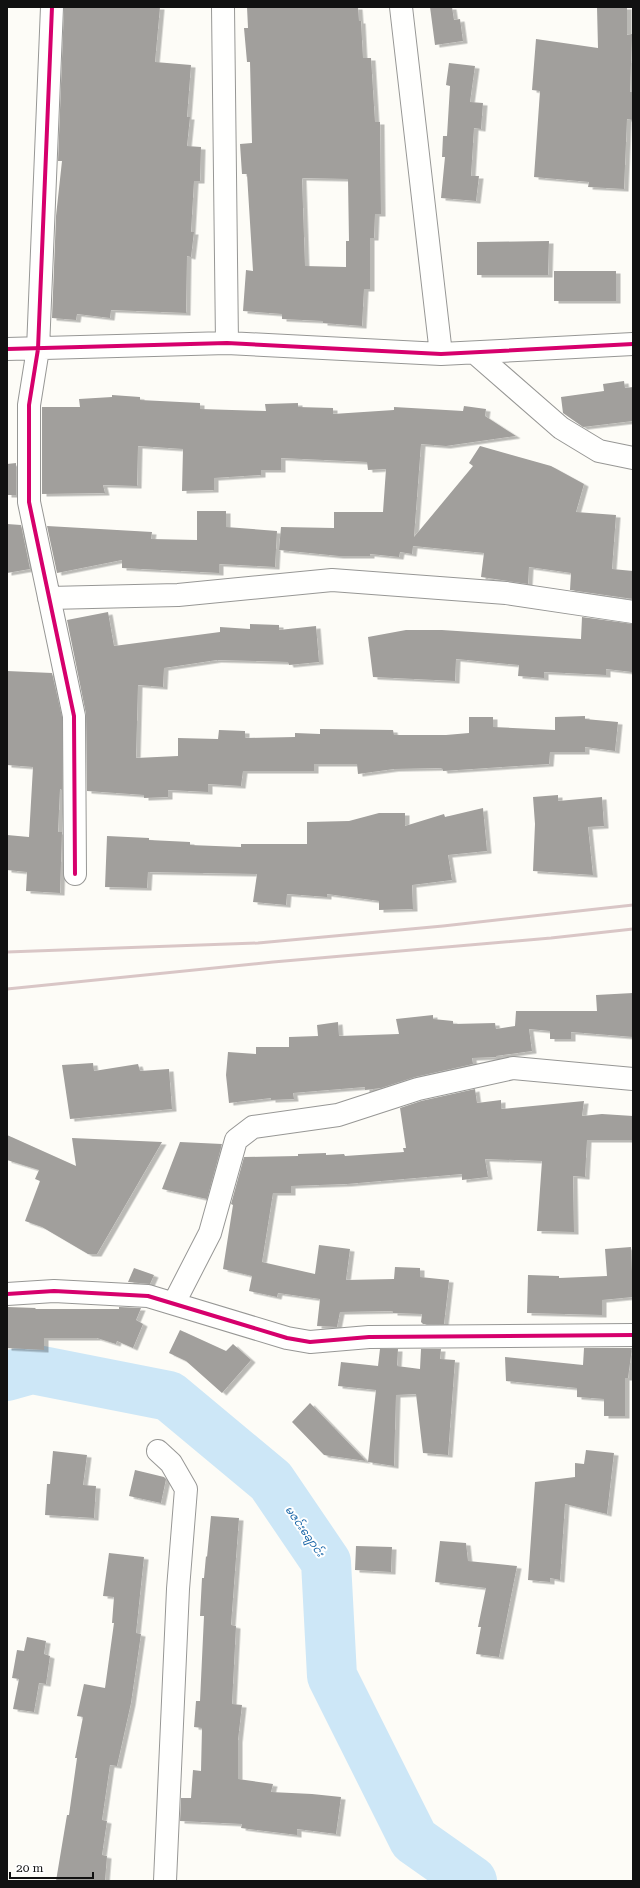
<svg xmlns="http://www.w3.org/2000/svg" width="640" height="1888" viewBox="0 0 640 1888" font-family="'Roboto Serif','Noto Sans Myanmar',serif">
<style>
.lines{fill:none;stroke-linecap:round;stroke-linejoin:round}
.river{stroke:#cde7f7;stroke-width:50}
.building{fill:#a19f9c;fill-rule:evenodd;filter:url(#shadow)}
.minor-casing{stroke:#979795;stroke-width:24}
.minor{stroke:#fffffe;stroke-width:22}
.rail{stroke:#d9c6c6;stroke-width:3}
.cycleway-casing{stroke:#fff;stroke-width:6}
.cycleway{stroke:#d6006c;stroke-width:4}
.labels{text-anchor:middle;stroke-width:4;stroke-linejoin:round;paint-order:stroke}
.water-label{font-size:11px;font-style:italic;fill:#1664a6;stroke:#fff}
</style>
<defs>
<filter id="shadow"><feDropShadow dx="4.5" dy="2.5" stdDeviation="0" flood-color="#0004"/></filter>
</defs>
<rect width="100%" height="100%" fill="#fdfcf7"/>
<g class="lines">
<!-- river -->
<path class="river" d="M 7,1376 L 32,1369 L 169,1396 L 271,1481 L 326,1562 L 332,1676 L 414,1840 L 472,1881"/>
</g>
<!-- building -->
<path class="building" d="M 64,7 L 160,7 L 155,62 L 191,65 L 187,117 L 190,117 L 187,146 L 201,147 L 200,181 L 194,181 L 191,232 L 194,232 L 191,257 L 187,256 L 186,313 L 111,310 L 110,318 L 77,314 L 76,320 L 52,318 L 56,216 L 62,161 L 58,161 Z
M 247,7 L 358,7 L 359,21 L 361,21 L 363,58 L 371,58 L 375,122 L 380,122 L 381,214 L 375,214 L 374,238 L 370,238 L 370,289 L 364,289 L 362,326 L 323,323 L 323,321 L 282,319 L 282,314 L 243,311 L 246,270 L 253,271 L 247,174 L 242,174 L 240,144 L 252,143 L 250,62 L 247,62 L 244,28 L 248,28 ZM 302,178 L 348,179 L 349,241 L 346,241 L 346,267 L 305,266 Z
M 430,7 L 452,7 L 454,20 L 460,19 L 463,41 L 435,45 Z
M 597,7 L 627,7 L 627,35 L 632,34 L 630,92 L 633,92 L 633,120 L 627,119 L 624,189 L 588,187 L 589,182 L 534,177 L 540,91 L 532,90 L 536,39 L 598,48 Z
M 449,63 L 475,66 L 470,102 L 483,103 L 481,129 L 474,128 L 471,176 L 479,176 L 476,201 L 441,198 L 445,157 L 442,157 L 443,136 L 447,136 L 450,86 L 446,85 Z
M 549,241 L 548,275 L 477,275 L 477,242 Z
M 554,271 L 616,271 L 616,301 L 554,301 Z
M 624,381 L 625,388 L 633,387 L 633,421 L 583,427 L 563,413 L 561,397 L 604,391 L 603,384 Z
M 112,395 L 140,397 L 140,400 L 200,403 L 200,409 L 266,411 L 265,404 L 298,403 L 298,407 L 333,408 L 333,414 L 394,410 L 394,407 L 463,411 L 464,406 L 486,409 L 485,416 L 516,436 L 446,446 L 421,444 L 414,537 L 473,466 L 469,463 L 480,446 L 551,466 L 584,484 L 576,512 L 616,515 L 612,569 L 633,571 L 633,599 L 570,590 L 571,573 L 529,567 L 528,584 L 481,577 L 484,553 L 413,546 L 412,554 L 400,552 L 399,557 L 370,554 L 370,556 L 339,556 L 279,550 L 281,527 L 334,528 L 334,512 L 383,512 L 386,469 L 368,470 L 367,462 L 281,458 L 281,470 L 261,470 L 261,475 L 214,478 L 214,490 L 182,491 L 183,449 L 138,446 L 137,486 L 103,485 L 105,493 L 42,494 L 42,407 L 80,407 L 79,399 L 112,397 Z
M 16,463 L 16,495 L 7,495 L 7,464 Z
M 197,511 L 226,511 L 226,527 L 277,531 L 275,567 L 219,564 L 219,573 L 122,568 L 122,560 L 57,573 L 47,526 L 152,532 L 151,539 L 197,540 Z
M 7,524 L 21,525 L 30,569 L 7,573 Z
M 108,612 L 114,646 L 220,632 L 220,627 L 250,629 L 250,624 L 279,625 L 279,630 L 316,626 L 319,662 L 289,665 L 288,662 L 217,660 L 164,668 L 163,687 L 138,685 L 136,758 L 178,756 L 178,738 L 218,739 L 219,730 L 245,731 L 245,738 L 295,737 L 295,733 L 320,734 L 320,729 L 393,730 L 394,735 L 446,735 L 469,733 L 469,717 L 493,717 L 493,727 L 555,730 L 555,717 L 585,716 L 585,719 L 618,722 L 615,751 L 585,747 L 585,752 L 550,752 L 549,764 L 443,771 L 442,768 L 394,769 L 358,774 L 357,764 L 314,764 L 314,771 L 243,771 L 241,786 L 208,784 L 208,792 L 168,790 L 168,797 L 144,798 L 144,795 L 87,791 L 86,714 L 67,620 Z
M 582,617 L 633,624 L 632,672 L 606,669 L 606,675 L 544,672 L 544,678 L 518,676 L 519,665 L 456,659 L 455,681 L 373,677 L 368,637 L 406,630 L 442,630 L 581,639 Z
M 7,671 L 52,673 L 62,717 L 62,790 L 60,789 L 58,832 L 62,832 L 60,893 L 26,891 L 27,872 L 7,870 L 7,835 L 29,837 L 33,767 L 7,765 Z
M 558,795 L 558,801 L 602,797 L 604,826 L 588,827 L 593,875 L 533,871 L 535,824 L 533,797 Z
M 483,808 L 487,851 L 448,855 L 452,880 L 412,885 L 413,909 L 379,910 L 379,901 L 327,894 L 327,897 L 287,894 L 286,905 L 253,902 L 257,874 L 148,872 L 147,888 L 105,887 L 107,836 L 149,838 L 149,840 L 190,842 L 190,845 L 241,847 L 241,844 L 307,844 L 307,822 L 349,821 L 379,813 L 405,813 L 405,826 L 444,814 L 445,817 Z
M 633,993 L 633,1037 L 571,1032 L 571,1039 L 550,1039 L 550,1031 L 529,1029 L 532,1051 L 496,1056 L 496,1057 L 472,1058 L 473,1064 L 415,1077 L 381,1088 L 365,1090 L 365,1087 L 293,1093 L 294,1099 L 271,1100 L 271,1098 L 229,1103 L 226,1075 L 228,1052 L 256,1054 L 256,1047 L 289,1047 L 289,1037 L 318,1036 L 317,1025 L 338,1022 L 339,1036 L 399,1034 L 396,1019 L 433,1015 L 433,1019 L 453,1021 L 453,1024 L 495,1023 L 496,1029 L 515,1026 L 516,1011 L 597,1011 L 596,995 Z
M 93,1063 L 94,1071 L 138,1064 L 140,1071 L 169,1069 L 172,1109 L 70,1119 L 62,1065 Z
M 475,1089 L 477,1103 L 501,1100 L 501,1109 L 584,1101 L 582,1116 L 602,1114 L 633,1116 L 633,1140 L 587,1140 L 585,1177 L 573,1176 L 574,1232 L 537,1231 L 542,1161 L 485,1159 L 488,1177 L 462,1180 L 462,1174 L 347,1184 L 291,1186 L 291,1193 L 273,1193 L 262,1262 L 315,1274 L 319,1245 L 350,1249 L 346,1280 L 394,1279 L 395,1267 L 420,1268 L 420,1277 L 449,1280 L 444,1324 L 423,1324 L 421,1322 L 422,1314 L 393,1313 L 393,1311 L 340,1312 L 337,1327 L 317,1326 L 320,1299 L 278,1293 L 277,1297 L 249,1291 L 252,1276 L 223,1269 L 233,1205 L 231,1204 L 244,1157 L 298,1156 L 298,1154 L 326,1153 L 326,1155 L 344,1154 L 345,1156 L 404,1152 L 403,1148 L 406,1148 L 400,1108 L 421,1101 Z
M 7,1135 L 76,1166 L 72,1138 L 162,1142 L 97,1254 L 88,1254 L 42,1227 L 25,1221 L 40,1181 L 35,1179 L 39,1170 L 7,1160 Z
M 180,1142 L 222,1144 L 207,1199 L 162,1189 Z
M 631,1247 L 633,1297 L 602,1300 L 602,1315 L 527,1313 L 528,1275 L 559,1276 L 559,1278 L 607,1276 L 605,1249 Z
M 134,1268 L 154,1275 L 150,1284 L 128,1282 Z
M 7,1307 L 36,1308 L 35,1309 L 119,1309 L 119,1307 L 141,1308 L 136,1320 L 143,1324 L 133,1348 L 117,1341 L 116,1344 L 97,1338 L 44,1338 L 44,1350 L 7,1348 Z
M 180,1330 L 226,1351 L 233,1344 L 251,1360 L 222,1393 L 186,1361 L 169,1353 Z
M 584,1348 L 632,1348 L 628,1378 L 625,1378 L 625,1416 L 604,1416 L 604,1399 L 577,1397 L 577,1388 L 506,1381 L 505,1357 L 583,1365 Z
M 380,1349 L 398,1349 L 397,1366 L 420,1369 L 421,1349 L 441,1349 L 440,1359 L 455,1360 L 448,1455 L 423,1453 L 416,1394 L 396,1395 L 394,1466 L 368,1462 L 376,1390 L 338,1386 L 341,1362 L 378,1366 Z
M 310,1403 L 366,1461 L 324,1455 L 292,1422 Z
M 586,1450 L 614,1453 L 607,1514 L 565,1504 L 560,1580 L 550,1578 L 550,1582 L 528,1580 L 535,1482 L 575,1477 L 575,1463 L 584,1464 Z
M 53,1451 L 87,1455 L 83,1485 L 96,1486 L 94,1518 L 45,1515 L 47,1484 L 50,1484 Z
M 135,1470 L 164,1477 L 166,1479 L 161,1503 L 129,1496 Z
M 211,1516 L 239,1518 L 231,1625 L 236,1626 L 232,1704 L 242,1705 L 238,1740 L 238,1779 L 273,1784 L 271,1792 L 312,1794 L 341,1797 L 336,1834 L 297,1829 L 297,1835 L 241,1828 L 242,1824 L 180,1821 L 181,1798 L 191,1798 L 193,1770 L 201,1771 L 202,1728 L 194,1727 L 196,1701 L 200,1701 L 204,1616 L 200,1616 L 202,1578 L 204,1578 L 206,1556 L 207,1557 Z
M 440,1541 L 466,1543 L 468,1561 L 517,1566 L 499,1657 L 476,1654 L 481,1627 L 478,1627 L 486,1588 L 435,1582 Z
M 356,1546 L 392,1547 L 391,1572 L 355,1570 Z
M 109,1553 L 144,1557 L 136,1633 L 141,1634 L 131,1703 L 117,1766 L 110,1765 L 102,1820 L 107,1821 L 102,1855 L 107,1856 L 105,1881 L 56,1881 L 67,1815 L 69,1815 L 77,1758 L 75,1758 L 83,1717 L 77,1716 L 84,1684 L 105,1688 L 114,1623 L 112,1623 L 114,1597 L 103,1596 Z
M 27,1637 L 46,1641 L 44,1654 L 50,1656 L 46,1684 L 39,1683 L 34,1712 L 13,1709 L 19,1679 L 12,1678 L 17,1650 L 24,1651 Z"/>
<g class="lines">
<defs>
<path id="minor" d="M 52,7 L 38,349 L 29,405 L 29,502 L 74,716 L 75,874
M 223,7 L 227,343
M 401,7 L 441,354
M 7,349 L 227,343 L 441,354 L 633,344
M 475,353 L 561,428 L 599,451 L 633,458
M 49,598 L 178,595 L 332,580 L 506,593 L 633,612
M 7,1294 L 54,1291 L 148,1296 L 287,1338 L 310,1342 L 369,1337 L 633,1335
M 174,1303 L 210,1233 L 236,1140 L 253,1127 L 338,1115 L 418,1089 L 513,1068 L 633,1079
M 158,1451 L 171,1463 L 186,1489 L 178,1589 L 165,1881"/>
</defs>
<!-- minor casing -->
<use href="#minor" class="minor-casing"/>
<!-- minor -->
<use href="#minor" class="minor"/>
<!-- rail -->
<path class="rail" d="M 7,952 L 258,943 L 443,926 L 633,905
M 7,989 L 273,962 L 551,938 L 633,929"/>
<defs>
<path id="cycleway" d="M 52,7 L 38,349 L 29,405 L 29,502 L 74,716 L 75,874
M 7,349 L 227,343 L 441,354 L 633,344
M 7,1294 L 54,1291 L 148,1296 L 287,1338 L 310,1342 L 369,1337 L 633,1335"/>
</defs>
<!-- cycleway casing -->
<use href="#cycleway" class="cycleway-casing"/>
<!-- cycleway -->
<use href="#cycleway" class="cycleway"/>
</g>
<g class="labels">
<!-- water labels -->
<g class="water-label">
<text transform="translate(305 1531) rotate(55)" y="4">မဇင်းချောင်း</text>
</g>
</g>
<!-- border -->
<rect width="640" height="1888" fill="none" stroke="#111111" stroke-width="16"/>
<!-- scale -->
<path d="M10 1872v6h83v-6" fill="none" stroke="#111111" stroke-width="2"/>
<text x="16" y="1872" font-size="12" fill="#111111" stroke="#ffffff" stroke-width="3" paint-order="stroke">20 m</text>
</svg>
